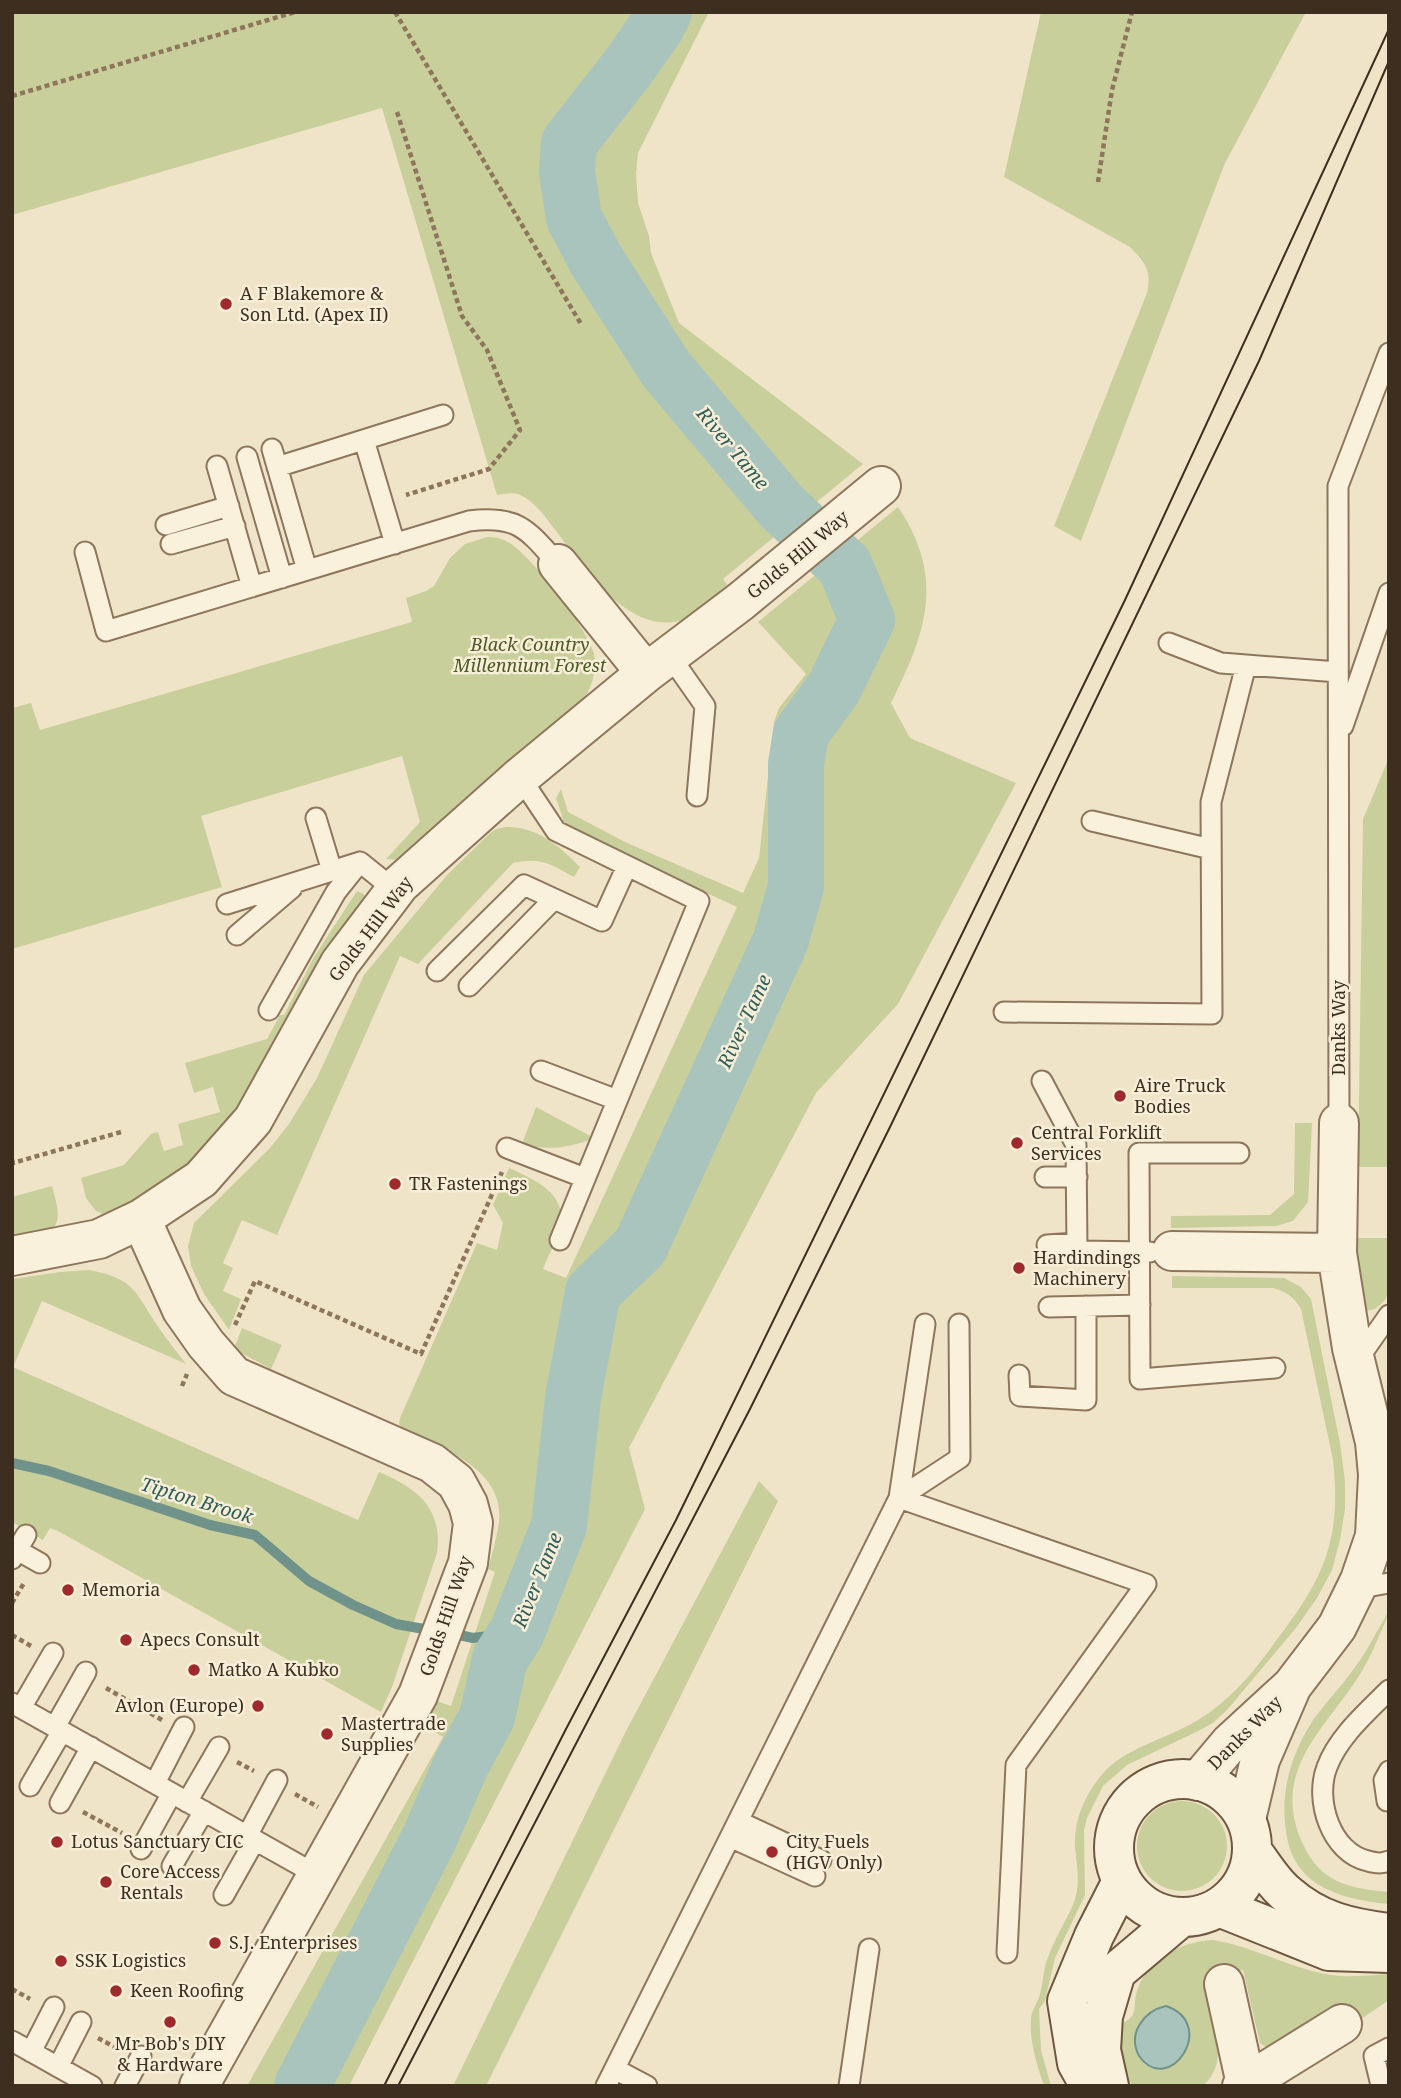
<svg xmlns="http://www.w3.org/2000/svg" width="1401" height="2098" viewBox="0 0 1401 2098" font-family="'Noto Serif',serif">
<style>
.green{fill:#c9cf9b}
.water{fill:#a9c4bc;stroke:#6f938a;stroke-width:2}
.lines{fill:none;stroke-linecap:round;stroke-linejoin:round}
.stream{stroke:#6f938a;stroke-width:10}
.river{stroke:#a9c4bc;stroke-width:56}
.lane-casing{stroke:#8d765c;stroke-width:23}
.street-casing{stroke:#8d765c;stroke-width:42}
.secondary-casing{stroke:#6f573f;stroke-width:42}
.path{stroke:#8d765c;stroke-width:4.5;stroke-dasharray:5 3.5;stroke-linecap:butt}
.lane{stroke:#faf1dc;stroke-width:19}
.street{stroke:#faf1dc;stroke-width:38}
.secondary{stroke:#faf1dc;stroke-width:38}
.tram{stroke:#3d2e20;stroke-width:2}
.poi-dot{fill:#9e2a2b;stroke:#f7eed8;stroke-width:2.5}
.labels{text-anchor:middle;stroke-width:5;stroke-linejoin:round;paint-order:stroke}
.poi-label{font-size:18px;fill:#3d2e20;stroke:#f7eed8;text-anchor:start}
.street-label{font-size:18px;fill:#3d2e20;stroke:#f7eed8}
.park-label{font-size:18px;font-style:italic;fill:#4d5a26;stroke:#f7eed8}
.water-label{font-size:19px;font-style:italic;fill:#2f5d5a;stroke:#f7eed8}
</style>
<rect width="100%" height="100%" fill="#f0e4c8"/>
<!-- green -->
<path class="green" d="M 12,12 L 709,12 L 638,153 L 636,173 L 638,203 L 649,236 L 651,253 L 679,323 L 863,464 L 723,579 L 728,586 C 717,596 704,611 691,617 C 633,643 586,570 556,531 C 546,518 535,501 518,494 C 511,492 504,494 497,495 L 382,108 L 12,215 Z
M 1041,12 L 1306,12 L 1225,163 L 1081,541 L 1054,526 L 1147,293 C 1152,271 1145,262 1130,247 L 1004,177 Z
M 898,507 C 946,578 926,633 891,703 L 910,738 L 1016,783 L 898,1004 L 816,1093 L 629,1448 L 645,1509 L 349,2086 L 247,2086 L 443,1737 L 419,1723 L 434,1700 L 451,1706 L 495,1572 L 488,1569 C 492,1554 497,1537 499,1522 C 505,1469 441,1447 404,1430 L 399,1424 L 400,1418 L 477,1243 L 497,1250 L 503,1223 L 493,1205 L 509,1168 C 531,1178 564,1191 561,1221 C 559,1236 549,1254 543,1269 L 566,1278 L 737,907 L 591,840 L 564,822 L 556,798 L 561,789 L 568,812 L 627,843 L 743,893 L 759,858 L 774,722 L 779,708 L 806,674 L 758,622 Z
M 487,537 C 495,537 501,538 508,542 C 530,554 588,629 594,654 C 598,675 589,693 577,710 L 452,810 L 403,860 L 386,859 L 420,822 L 402,756 L 201,816 L 222,887 L 12,949 L 12,708 L 31,703 L 40,730 L 412,622 L 406,598 L 426,591 L 434,586 L 450,558 L 465,544 Z
M 1389,758 L 1389,1167 L 1358,1167 L 1363,819 Z
M 506,827 C 538,827 558,845 580,867 L 574,877 C 549,864 542,857 513,863 L 418,964 L 400,956 L 277,1235 L 242,1220 L 223,1263 L 233,1268 L 223,1291 L 241,1299 L 229,1330 L 204,1294 L 191,1266 L 188,1246 L 194,1223 L 270,1148 L 289,1124 L 317,1078 L 364,975 L 448,874 L 489,834 L 496,829 Z
M 357,891 L 364,894 L 366,906 L 262,1083 L 191,1165 L 157,1188 L 112,1213 L 103,1214 L 96,1211 L 86,1198 L 81,1178 L 124,1165 L 151,1134 L 158,1132 L 164,1151 L 183,1145 L 178,1124 L 220,1112 L 213,1087 L 194,1093 L 185,1063 L 267,1039 L 280,1015 L 284,1015 L 314,957 Z
M 536,1107 L 594,1138 C 571,1148 546,1151 522,1144 Z
M 1295,1123 L 1312,1123 L 1308,1202 L 1293,1221 L 1276,1226 L 1171,1228 L 1171,1216 L 1270,1215 L 1294,1194 Z
M 52,1186 C 66,1234 55,1231 12,1240 L 12,1197 Z
M 1389,1236 C 1389,1248 1392,1282 1389,1292 C 1385,1302 1375,1313 1364,1310 L 1349,1244 L 1358,1238 L 1388,1238 Z
M 89,1270 C 136,1279 134,1291 159,1328 C 167,1340 177,1352 186,1364 L 42,1301 L 13,1367 L 358,1520 L 379,1472 C 417,1488 443,1508 437,1553 L 392,1687 L 381,1712 L 58,1531 L 50,1528 L 43,1540 L 12,1522 L 12,1279 L 60,1272 Z
M 1172,1276 L 1284,1278 L 1301,1287 L 1311,1299 L 1340,1443 L 1345,1481 L 1345,1509 L 1340,1540 L 1332,1570 L 1317,1598 L 1296,1628 L 1227,1710 L 1213,1723 L 1196,1732 L 1127,1765 L 1103,1786 L 1087,1818 L 1084,1830 L 1085,1895 L 1055,1958 L 1045,2001 L 1039,2009 L 1041,2050 L 1051,2086 L 1044,2086 C 1037,2065 1029,2041 1031,2018 C 1032,2010 1038,2002 1040,1994 C 1043,1984 1043,1973 1046,1963 C 1053,1942 1064,1924 1073,1905 C 1081,1886 1077,1866 1075,1847 C 1073,1820 1087,1790 1106,1770 C 1130,1746 1169,1738 1198,1720 C 1229,1701 1252,1674 1273,1645 C 1322,1580 1342,1545 1333,1460 L 1301,1309 C 1294,1297 1287,1292 1273,1288 L 1172,1288 Z
M 242,1328 L 282,1345 L 271,1369 L 234,1349 Z
M 759,1481 L 778,1501 L 486,2086 L 453,2086 L 627,1729 Z
M 1389,1611 C 1387,1619 1383,1627 1379,1636 C 1373,1651 1366,1665 1357,1679 C 1322,1732 1271,1772 1302,1842 C 1320,1883 1348,1888 1389,1892 L 1389,1904 C 1347,1900 1299,1889 1288,1842 C 1278,1799 1289,1757 1313,1720 C 1325,1703 1341,1687 1353,1670 C 1367,1652 1377,1630 1389,1611 Z
M1137 1846a45 45 0 1 1 90 0a45 45 0 1 1-90 0Z
M 1213,1940 C 1257,1947 1296,1972 1340,1976 C 1355,1977 1373,1975 1389,1974 L 1389,2000 L 1351,2026 L 1267,2048 L 1260,2043 L 1243,1970 L 1204,1978 C 1209,2011 1234,2059 1203,2086 L 1133,2086 C 1116,2068 1118,2046 1120,2024 C 1141,2016 1131,2005 1138,1988 C 1150,1956 1182,1942 1213,1940 Z"/>
<!-- water -->
<path class="water" d="M 1166,2006 C 1219,2024 1169,2098 1139,2056 C 1127,2033 1144,2011 1166,2006 Z"/>
<g class="lines">
<!-- stream -->
<path class="stream" d="M 12,1463 L 49,1471 L 210,1525 L 255,1535 L 309,1581 L 353,1605 L 396,1624 L 435,1631
M 450,1633 L 473,1638 L 517,1632"/>
<!-- river -->
<path class="river" d="M 302,2086 L 429,1839 L 461,1765 L 487,1717 L 500,1659 L 517,1632 L 559,1526 L 573,1398 L 593,1292 L 640,1247 L 781,940 L 796,886 L 796,764 L 801,733 L 834,688 L 867,620 L 845,566 L 781,506 L 666,369 L 596,260 L 574,218 L 567,172 L 569,143 L 629,66 L 657,26 L 664,12"/>
<defs>
<path id="lane" d="M 364,440 L 395,544
M 272,449 L 307,570
M 247,457 L 282,578
M 217,466 L 252,587
M 277,467 L 443,415
M 166,525 L 229,506
M 171,544 L 235,526
M 85,552 L 106,631 L 469,521 C 518,515 527,529 558,564
M 1169,643 L 1221,663 L 1338,672
M 670,656 L 705,706 L 697,796
M 1343,726 L 1389,593
M 520,777 L 556,831 L 699,901 L 560,1240
M 316,818 L 332,871
M 1092,821 L 1211,849
M 227,904 L 360,862 L 396,891
M 237,935 L 292,888
M 437,971 L 524,885 L 602,921 L 627,866
M 469,986 L 554,899
M 269,1010 L 336,892 L 360,862
M 1004,1012 L 1212,1014 L 1211,802 L 1246,665
M 541,1071 L 617,1100
M 1042,1081 L 1076,1145 L 1077,1251 L 1150,1252
M 1339,1123 L 1338,486 L 1389,353
M 507,1148 L 585,1178
M 1239,1153 L 1139,1153 L 1140,1379 L 1275,1368
M 1045,1177 L 1077,1177
M 1047,1245 L 1077,1243
M 1049,1307 L 1140,1305
M 925,1324 L 899,1498 L 960,1458 L 959,1324
M 1356,1362 L 1389,1315
M 1019,1375 L 1020,1396 L 1086,1400 L 1086,1306
M 17,1550 L 40,1563
M 12,1559 L 26,1535
M 1355,1589 L 1389,1583
M 1389,1690 C 1367,1712 1338,1737 1327,1767 C 1314,1800 1331,1853 1368,1861 C 1376,1863 1381,1864 1389,1861
M 12,1703 L 317,1875
M 21,1708 L 53,1653
M 55,1727 L 86,1672
M 155,1783 L 184,1727
M 30,1786 L 62,1731
M 1387,1801 L 1384,1780 L 1389,1771
M 187,1802 L 219,1747
M 60,1803 L 91,1747
M 738,1821 L 821,1860
M 247,1836 L 277,1780
M 730,1837 L 815,1876
M 141,1849 L 172,1793
M 172,1866 L 204,1811
M 224,1895 L 255,1840
M 12,2041 L 92,2086
M 31,2052 L 54,2007
M 58,2067 L 81,2022
M 615,2069 L 647,2086
M 1380,2081 L 1374,2056 L 1389,2048
M 125,2086 L 141,2056
M 606,2086 L 899,1498 L 1146,1584 L 1016,1765 L 1007,1953
M 849,2086 L 869,1949"/>
<path id="street" d="M 558,564 L 646,673
M 141,1219 L 182,1310 L 206,1344 L 234,1376 L 432,1463 L 456,1482 L 468,1504 L 473,1523 L 468,1563 L 418,1695 L 199,2086
M 1172,1251 L 1337,1253
M 12,1256 L 99,1239 L 141,1219 L 201,1179 L 253,1120 L 340,963 L 400,884 L 520,777 L 646,673 L 740,602 L 881,486
M 1292,1686 L 1337,1627 L 1360,1580 L 1375,1536 L 1378,1475 L 1375,1442 L 1352,1348 L 1337,1253 L 1339,1123
M 1198,1781 L 1230,1743 L 1292,1686 L 1260,1760 L 1246,1819
M 1224,1984 L 1246,2084
M 1242,2086 L 1342,2024"/>
<path id="secondary" d="M1114 1848a69 69 0 1 1 138 0a69 69 0 1 1-138 0Z
M 1252,1851 C 1263,1865 1273,1883 1287,1894 C 1318,1921 1349,1928 1389,1933
M 1219,1907 L 1329,1951 L 1389,1953
M 1090,2086 L 1077,2063 L 1067,2001 L 1094,1936 L 1122,1881
M 1109,2086 L 1101,2050 L 1103,2016 L 1116,1972 L 1180,1918"/>
</defs>
<!-- lane casing -->
<use href="#lane" class="lane-casing"/>
<!-- street casing -->
<use href="#street" class="street-casing"/>
<!-- secondary casing -->
<use href="#secondary" class="secondary-casing"/>
<!-- path -->
<path class="path" d="M 395,12 L 581,324
M 12,96 L 295,12
M 397,112 L 462,316 L 487,350 L 520,430 L 489,469 L 406,495
M 1098,182 L 1112,90 L 1132,12
M 12,1160 L 13,1163 L 121,1132
M 235,1325 L 255,1281 L 421,1354 L 502,1172
M 182,1386 L 187,1374
M 12,1603 L 24,1583
M 12,1635 L 31,1646
M 106,1688 L 162,1720
M 237,1762 L 254,1771
M 295,1794 L 318,1807
M 83,1812 L 122,1833
M 12,1989 L 30,1999
M 98,2038 L 118,2049"/>
<!-- lane -->
<use href="#lane" class="lane"/>
<!-- street -->
<use href="#street" class="street"/>
<!-- secondary -->
<use href="#secondary" class="secondary"/>
<!-- tram -->
<path class="tram" d="M 384,2086 L 566,1729 L 676,1520 L 1125,600 L 1389,29
M 398,2086 L 750,1409 L 890,1127 L 1259,361 L 1389,61"/>
</g>
<!-- markers -->
<g class="poi-dot">
<circle cx="226" cy="304" r="7"/>
<circle cx="1120" cy="1096" r="7"/>
<circle cx="1017" cy="1143" r="7"/>
<circle cx="395" cy="1184" r="7"/>
<circle cx="1019" cy="1268" r="7"/>
<circle cx="68" cy="1590" r="7"/>
<circle cx="126" cy="1640" r="7"/>
<circle cx="194" cy="1670" r="7"/>
<circle cx="258" cy="1706" r="7"/>
<circle cx="327" cy="1734" r="7"/>
<circle cx="57" cy="1842" r="7"/>
<circle cx="772" cy="1852" r="7"/>
<circle cx="106" cy="1882" r="7"/>
<circle cx="215" cy="1943" r="7"/>
<circle cx="61" cy="1961" r="7"/>
<circle cx="116" cy="1991" r="7"/>
<circle cx="170" cy="2022" r="7"/>
</g>
<g class="labels">
<!-- poi labels -->
<g class="poi-label">
<text x="240" y="300">A F Blakemore &amp;<tspan x="240" dy="21">Son Ltd. (Apex II)</tspan></text>
<text x="1134" y="1092">Aire Truck<tspan x="1134" dy="21">Bodies</tspan></text>
<text x="1031" y="1139">Central Forklift<tspan x="1031" dy="21">Services</tspan></text>
<text x="409" y="1190">TR Fastenings</text>
<text x="1033" y="1264">Hardindings<tspan x="1033" dy="21">Machinery</tspan></text>
<text x="82" y="1596">Memoria</text>
<text x="140" y="1646">Apecs Consult</text>
<text x="208" y="1676">Matko A Kubko</text>
<text x="244" y="1712" text-anchor="end">Avlon (Europe)</text>
<text x="341" y="1730">Mastertrade<tspan x="341" dy="21">Supplies</tspan></text>
<text x="71" y="1848">Lotus Sanctuary CIC</text>
<text x="786" y="1848">City Fuels<tspan x="786" dy="21">(HGV Only)</tspan></text>
<text x="120" y="1878">Core Access<tspan x="120" dy="21">Rentals</tspan></text>
<text x="229" y="1949">S.J. Enterprises</text>
<text x="75" y="1967">SSK Logistics</text>
<text x="130" y="1997">Keen Roofing</text>
<text x="170" y="2050" text-anchor="middle">Mr Bob's DIY<tspan x="170" dy="21">&amp; Hardware</tspan></text>
</g>
<!-- street labels -->
<g class="street-label">
<text transform="translate(798 555) rotate(-40)" y="6">Golds Hill Way</text>
<text transform="translate(371 929) rotate(-53)" y="6">Golds Hill Way</text>
<text transform="translate(1339 1028) rotate(-90)" y="6">Danks Way</text>
<text transform="translate(446 1616) rotate(-71)" y="6">Golds Hill Way</text>
<text transform="translate(1245 1733) rotate(-45)" y="6">Danks Way</text>
</g>
<!-- park labels -->
<g class="park-label">
<text x="530" y="651">Black Country<tspan x="530" dy="21">Millennium Forest</tspan></text>
</g>
<!-- water labels -->
<g class="water-label">
<text transform="translate(733 448) rotate(50)" y="7">River Tame</text>
<text transform="translate(744 1021) rotate(-65)" y="7">River Tame</text>
<text transform="translate(197 1500) rotate(17)" y="7">Tipton Brook</text>
<text transform="translate(537 1580) rotate(-68)" y="7">River Tame</text>
</g>
</g>
<!-- border -->
<rect width="1401" height="2098" fill="none" stroke="#3d2e20" stroke-width="28"/>
</svg>
